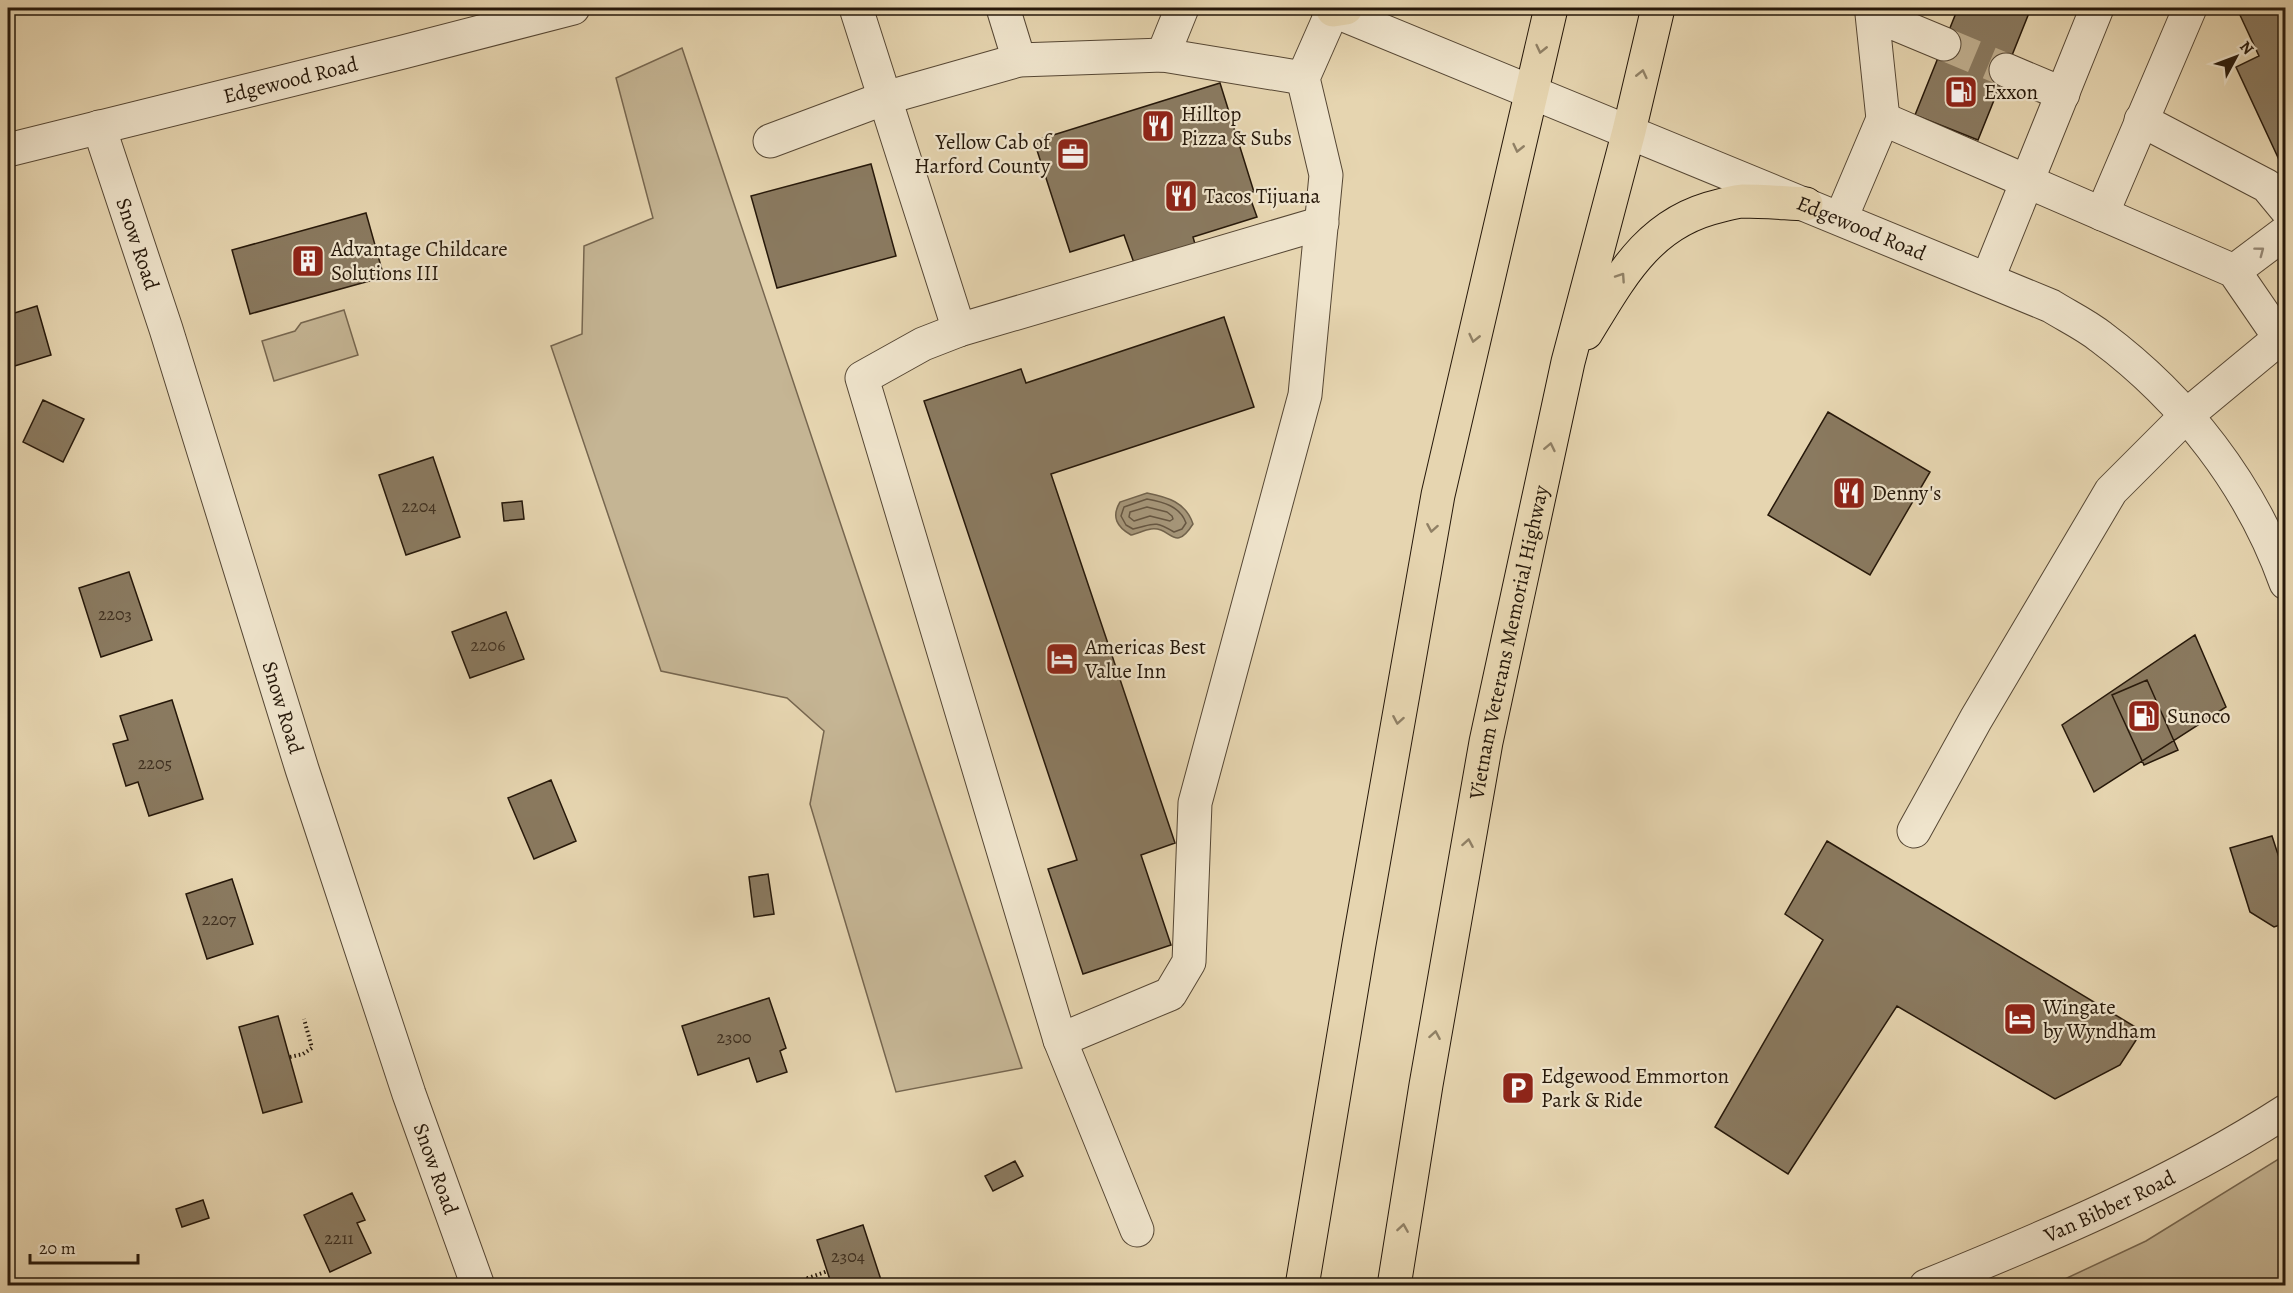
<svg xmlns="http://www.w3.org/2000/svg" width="2293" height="1293" viewBox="0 0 2293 1293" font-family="Alegreya,serif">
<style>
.green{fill:#c5b594;stroke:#76664f;stroke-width:1.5}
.water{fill:#a59578;stroke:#72634c;stroke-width:1.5}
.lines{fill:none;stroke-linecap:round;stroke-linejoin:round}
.shore{stroke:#665641;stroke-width:1.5}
.building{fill:#8a7a60;stroke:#26180a;stroke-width:1.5}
.minor-tunnel{stroke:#c0af8f;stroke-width:33;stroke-dasharray:33 16;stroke-linecap:butt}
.minor-casing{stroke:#564734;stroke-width:35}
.highway-casing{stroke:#26180a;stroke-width:35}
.path{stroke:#26180a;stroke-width:4;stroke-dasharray:1.5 3;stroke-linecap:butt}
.minor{stroke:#efe4cc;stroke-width:33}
.highway{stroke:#e6d5b0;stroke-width:33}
.oneway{stroke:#908065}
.oneway2{stroke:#958875}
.labels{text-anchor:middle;stroke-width:4.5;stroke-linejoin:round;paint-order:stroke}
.number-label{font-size:18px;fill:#3f3020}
.street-label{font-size:21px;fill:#26180a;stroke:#efe4cc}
.poi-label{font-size:21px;fill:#26180a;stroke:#efe4cc;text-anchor:start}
</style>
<rect width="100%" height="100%" fill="#e6d5b0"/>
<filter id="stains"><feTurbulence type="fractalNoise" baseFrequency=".00333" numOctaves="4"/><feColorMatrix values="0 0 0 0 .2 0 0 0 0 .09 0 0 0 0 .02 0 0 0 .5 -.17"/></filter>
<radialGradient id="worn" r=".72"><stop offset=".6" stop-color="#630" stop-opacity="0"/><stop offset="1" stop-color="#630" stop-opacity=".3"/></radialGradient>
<!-- green -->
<path class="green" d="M 682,48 L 1022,1068 L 896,1092 L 810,804 L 824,731 L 787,698 L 661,671 L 551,346 L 582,334 L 584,246 L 653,218 L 616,78 Z
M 344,310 L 358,355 L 274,381 L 262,341 L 295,331 L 301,323 Z
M 2285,1155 L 2285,1285 L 2052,1285 L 2146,1241 Z"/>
<!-- water -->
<path class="water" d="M 1147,493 C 1167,497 1186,502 1193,524 C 1174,554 1171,526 1151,529 C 1144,530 1137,534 1131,535 C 1117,527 1111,517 1120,502 Z"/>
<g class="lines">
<!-- shore -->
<path class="shore" d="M 1147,499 C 1163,502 1180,506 1186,523 L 1182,529 L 1174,532 C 1153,520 1155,524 1133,529 L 1126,525 L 1121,516 L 1124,507 Z
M 1147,507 L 1167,512 L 1172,516 L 1173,519 L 1170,521 L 1150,516 L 1134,521 L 1129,517 L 1130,512 Z"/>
</g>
<!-- building -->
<path class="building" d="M 1958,8 L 2031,8 L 1978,140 L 1915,115 Z
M 2251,8 L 2286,8 L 2286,161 L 2281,164 L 2236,67 L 2259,56 L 2239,13 Z
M 1220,83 L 1254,192 L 1248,192 L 1257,217 L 1193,237 L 1195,244 L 1134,263 L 1124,235 L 1070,252 L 1034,141 Z
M 871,164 L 896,256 L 777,288 L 751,196 Z
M 366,213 L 384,277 L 250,314 L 232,250 Z
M 37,306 L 51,355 L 8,368 L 8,315 Z
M 1224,317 L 1254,407 L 1051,474 L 1175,843 L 1141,855 L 1171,945 L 1083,974 L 1048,869 L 1077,860 L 924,401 L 1021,369 L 1026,383 Z
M 43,400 L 84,419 L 63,462 L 23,442 Z
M 1828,412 L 1930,472 L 1870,575 L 1768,515 Z
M 433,457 L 460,537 L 406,555 L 379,475 Z
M 522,501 L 524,519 L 504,521 L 502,503 Z
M 129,572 L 152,640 L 101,657 L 79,588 Z
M 506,612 L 524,659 L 470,678 L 452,632 Z
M 2195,635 L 2226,707 L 2094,792 L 2062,725 Z
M 2147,680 L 2178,750 L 2144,765 L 2112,695 Z
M 172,700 L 203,799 L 149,816 L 138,782 L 126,786 L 113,744 L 128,740 L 120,716 Z
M 551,780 L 576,841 L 534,859 L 508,798 Z
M 2272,836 L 2286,879 L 2286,923 L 2274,927 L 2250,912 L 2230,848 Z
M 1827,841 L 2142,1031 L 2120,1065 L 2055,1099 L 1897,1006 L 1788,1174 L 1715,1127 L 1823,940 L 1785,914 Z
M 768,874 L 774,914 L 754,917 L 749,877 Z
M 232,879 L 253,944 L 207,959 L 186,894 Z
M 769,998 L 786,1048 L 780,1051 L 787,1072 L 757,1082 L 749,1058 L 698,1075 L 682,1026 Z
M 278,1016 L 302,1102 L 263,1113 L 239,1027 Z
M 1015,1161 L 1023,1176 L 993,1191 L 985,1176 Z
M 352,1193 L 365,1220 L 357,1223 L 371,1253 L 330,1272 L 304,1215 Z
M 203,1200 L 209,1218 L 182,1227 L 176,1209 Z
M 863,1225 L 883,1286 L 832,1286 L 817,1240 Z"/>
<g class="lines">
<!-- minor-tunnel -->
<path class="minor-tunnel" d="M 1944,44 L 2006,70"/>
<defs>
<g id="minor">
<path d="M 856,8 L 959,330"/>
<path d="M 1003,8 L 1019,60"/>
<path id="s1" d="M 1327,8 L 2051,306 C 2067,316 2086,325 2101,337 C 2184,399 2251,485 2286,583"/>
<path d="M 1163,55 L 1182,8"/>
<path d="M 2006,70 L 2063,94"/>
<path d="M 1883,119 L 2234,271 L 2280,338"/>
<path d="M 2141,120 L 2267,186 L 2286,209"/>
<path id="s2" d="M 99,127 L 166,329 L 302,769 L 409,1094 L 478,1286"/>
<path d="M 770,141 L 885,98 L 1019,60 L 1163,55 L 1303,78"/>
<path id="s3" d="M 8,150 L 403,52 L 573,8"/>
<path d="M 2102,214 L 2190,8"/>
<path d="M 1841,218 L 1883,119 L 1872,14 L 1944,44"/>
<path d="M 2234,271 L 2286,232"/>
<path d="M 1988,278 L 2097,8"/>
<path d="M 1914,831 L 1976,719 L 2111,491 L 2187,415 L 2286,333"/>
<path d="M 1060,1040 L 1170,994 L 1189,962 L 1195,803 L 1305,395 L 1326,175 L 1303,78 L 1333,10"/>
<path d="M 1137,1230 L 1060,1040 L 862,378 L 923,344 L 959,330 L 1322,223"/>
<path id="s4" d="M 1926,1286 C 2049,1236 2173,1184 2286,1111"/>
</g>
<g id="highway">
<path d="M 1333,10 L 1346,8"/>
<path d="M 1586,333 C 1621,276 1649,222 1719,206 C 1726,204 1734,202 1742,201 C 1763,201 1785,203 1806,204"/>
<path d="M 1302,1286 L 1359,944 L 1438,495 L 1551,8"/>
<path id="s5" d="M 1394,1286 L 1426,1085 L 1486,742 L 1568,362 L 1629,131 L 1658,8"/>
</g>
</defs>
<!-- minor casing -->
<use href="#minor" class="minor-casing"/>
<!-- highway casing -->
<use href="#highway" class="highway-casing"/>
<!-- path -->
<path class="path" d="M 290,1057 L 303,1054 L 312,1048 L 304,1019
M 802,1286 L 808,1278 L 828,1271"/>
<!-- minor -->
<use href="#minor" class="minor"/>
<!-- highway -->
<use href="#highway" class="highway"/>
</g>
<!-- one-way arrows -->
<defs><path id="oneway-chevron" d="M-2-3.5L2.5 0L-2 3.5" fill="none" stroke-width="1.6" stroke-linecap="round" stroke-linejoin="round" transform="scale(1.5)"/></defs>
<g class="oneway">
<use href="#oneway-chevron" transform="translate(1541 49) rotate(103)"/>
<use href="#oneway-chevron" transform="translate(1642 74) rotate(-77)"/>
<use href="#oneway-chevron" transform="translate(1518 148) rotate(103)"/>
<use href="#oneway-chevron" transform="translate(1621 277) rotate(-56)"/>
<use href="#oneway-chevron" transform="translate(1474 338) rotate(103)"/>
<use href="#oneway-chevron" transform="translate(1550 447) rotate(-78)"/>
<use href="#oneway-chevron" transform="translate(1432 528) rotate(100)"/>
<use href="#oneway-chevron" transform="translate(1398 720) rotate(100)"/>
<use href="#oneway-chevron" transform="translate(1468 843) rotate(-80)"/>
<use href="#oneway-chevron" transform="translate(1435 1035) rotate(-80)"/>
<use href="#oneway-chevron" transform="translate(1403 1228) rotate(-81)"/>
</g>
<use class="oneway2" href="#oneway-chevron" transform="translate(2260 251) rotate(-37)"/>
<!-- icons -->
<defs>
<symbol id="fuel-square" viewBox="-11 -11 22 22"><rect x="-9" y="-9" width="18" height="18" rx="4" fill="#8f2418" stroke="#efe4cc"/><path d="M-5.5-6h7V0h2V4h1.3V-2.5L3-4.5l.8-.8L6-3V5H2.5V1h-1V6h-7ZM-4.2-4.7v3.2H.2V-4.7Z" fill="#fff"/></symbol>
<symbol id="restaurant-square" viewBox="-11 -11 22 22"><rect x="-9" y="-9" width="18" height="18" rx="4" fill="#8f2418" stroke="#efe4cc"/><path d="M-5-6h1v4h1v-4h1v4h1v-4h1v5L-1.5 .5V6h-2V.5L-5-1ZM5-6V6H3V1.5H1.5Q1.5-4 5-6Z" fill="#fff"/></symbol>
<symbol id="office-square" viewBox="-11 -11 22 22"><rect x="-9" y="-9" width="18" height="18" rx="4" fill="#8f2418" stroke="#efe4cc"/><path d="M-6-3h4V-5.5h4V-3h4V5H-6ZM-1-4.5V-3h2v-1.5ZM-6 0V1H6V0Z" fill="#fff"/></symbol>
<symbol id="building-square" viewBox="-11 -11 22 22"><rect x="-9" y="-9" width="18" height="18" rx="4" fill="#8f2418" stroke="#efe4cc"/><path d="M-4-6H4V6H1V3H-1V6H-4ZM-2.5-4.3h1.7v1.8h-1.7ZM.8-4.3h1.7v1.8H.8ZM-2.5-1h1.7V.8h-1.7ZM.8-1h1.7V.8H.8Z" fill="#fff"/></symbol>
<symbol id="hotel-square" viewBox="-11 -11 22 22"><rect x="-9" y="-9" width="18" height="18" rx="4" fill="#8f2418" stroke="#efe4cc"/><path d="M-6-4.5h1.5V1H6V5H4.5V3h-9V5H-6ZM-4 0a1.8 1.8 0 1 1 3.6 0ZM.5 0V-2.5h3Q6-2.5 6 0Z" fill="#fff"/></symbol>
<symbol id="parking-square" viewBox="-11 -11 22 22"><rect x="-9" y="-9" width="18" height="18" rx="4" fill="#8f2418" stroke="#efe4cc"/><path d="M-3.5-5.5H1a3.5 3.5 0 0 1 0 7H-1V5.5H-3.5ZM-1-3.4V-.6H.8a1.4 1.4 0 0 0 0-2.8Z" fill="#fff"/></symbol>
</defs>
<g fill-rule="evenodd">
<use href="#fuel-square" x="1942" y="73" width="38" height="38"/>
<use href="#restaurant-square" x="1139" y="107" width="38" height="38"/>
<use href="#office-square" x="1054" y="135" width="38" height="38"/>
<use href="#restaurant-square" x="1162" y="177" width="38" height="38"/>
<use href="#building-square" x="289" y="242" width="38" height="38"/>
<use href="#restaurant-square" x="1830" y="474" width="38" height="38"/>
<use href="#hotel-square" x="1043" y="640" width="38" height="38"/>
<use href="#fuel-square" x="2125" y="697" width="38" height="38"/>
<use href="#hotel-square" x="2001" y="1000" width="38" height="38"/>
<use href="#parking-square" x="1499" y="1069" width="38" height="38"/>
</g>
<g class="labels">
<!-- number labels -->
<g class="number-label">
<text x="419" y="512">2204</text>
<text x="115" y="620">2203</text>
<text x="488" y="651">2206</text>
<text x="155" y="769">2205</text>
<text x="219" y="925">2207</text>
<text x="734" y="1043">2300</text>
<text x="339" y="1244">2211</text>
<text x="848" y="1262">2304</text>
</g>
<!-- street labels -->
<g class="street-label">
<text dy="7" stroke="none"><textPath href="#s3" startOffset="291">Edgewood Road</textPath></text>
<text dy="7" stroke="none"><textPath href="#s1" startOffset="578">Edgewood Road</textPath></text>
<text dy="7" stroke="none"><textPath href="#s2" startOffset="123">Snow Road</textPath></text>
<text dy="7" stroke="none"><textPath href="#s5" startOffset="654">Vietnam Veterans Memorial Highway</textPath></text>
<text dy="7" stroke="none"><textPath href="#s2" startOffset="609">Snow Road</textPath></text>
<text dy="7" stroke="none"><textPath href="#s2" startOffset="1095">Snow Road</textPath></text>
<text dy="7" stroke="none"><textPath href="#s4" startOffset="200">Van Bibber Road</textPath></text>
</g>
<!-- poi labels -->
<g class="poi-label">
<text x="1984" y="99">Exxon</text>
<text x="1181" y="121">Hilltop<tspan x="1181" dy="24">Pizza &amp; Subs</tspan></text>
<text x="1050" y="149" text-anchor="end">Yellow Cab of<tspan x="1050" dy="24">Harford County</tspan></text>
<text x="1204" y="203">Tacos Tijuana</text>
<text x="331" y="256">Advantage Childcare<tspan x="331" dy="24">Solutions III</tspan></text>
<text x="1872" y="500">Denny's</text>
<text x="1085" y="654">Americas Best<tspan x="1085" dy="24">Value Inn</tspan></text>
<text x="2167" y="723">Sunoco</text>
<text x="2043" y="1014">Wingate<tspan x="2043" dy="24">by Wyndham</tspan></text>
<text x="1541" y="1083">Edgewood Emmorton<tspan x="1541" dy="24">Park &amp; Ride</tspan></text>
</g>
</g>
<!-- margin -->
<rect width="2293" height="1293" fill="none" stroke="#e6d5b0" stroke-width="30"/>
<rect x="9" y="9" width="2275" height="1275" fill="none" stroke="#26180a" stroke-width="3"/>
<rect x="15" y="15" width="2263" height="1263" fill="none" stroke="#26180a" stroke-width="1.5"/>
<!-- north arrow -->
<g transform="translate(2236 57) rotate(49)" stroke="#efe4cc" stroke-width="4.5" paint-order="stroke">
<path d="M0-4.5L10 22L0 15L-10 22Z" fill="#26180a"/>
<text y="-9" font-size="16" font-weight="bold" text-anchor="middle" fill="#26180a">N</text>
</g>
<!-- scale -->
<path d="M30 1254v9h108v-9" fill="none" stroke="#26180a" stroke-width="3"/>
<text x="39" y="1254" font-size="18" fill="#26180a" stroke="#efe4cc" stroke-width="4.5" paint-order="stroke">20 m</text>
<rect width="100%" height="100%" filter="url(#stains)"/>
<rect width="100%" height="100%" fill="url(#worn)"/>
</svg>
